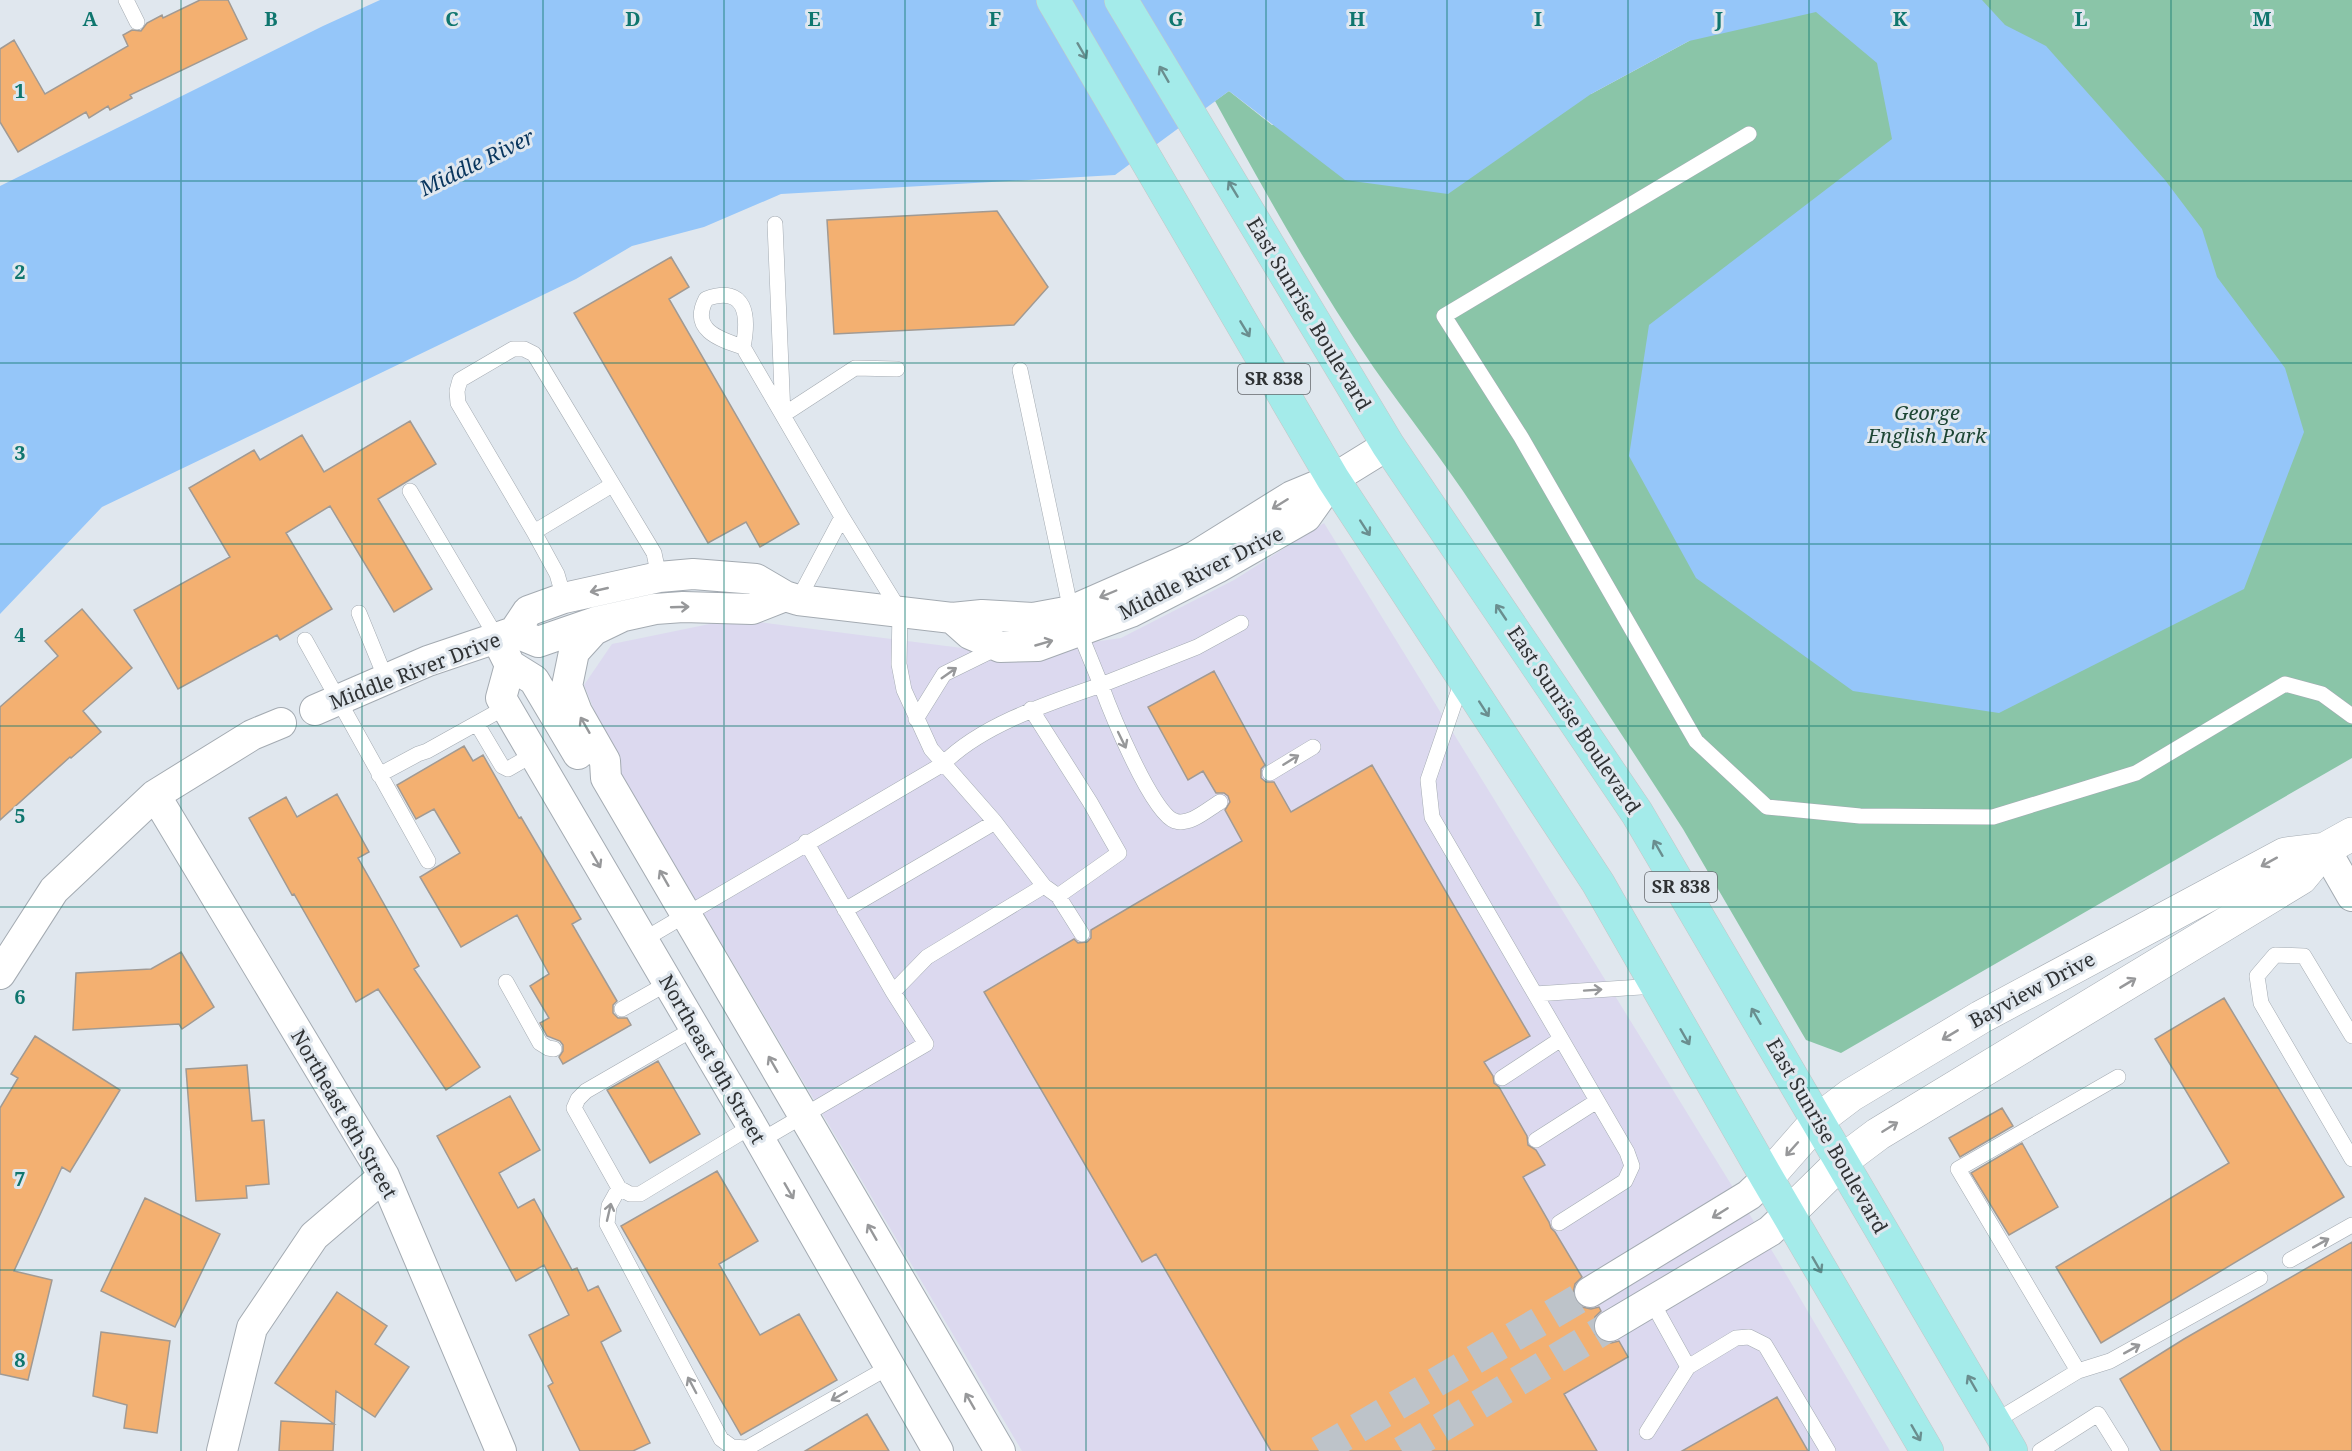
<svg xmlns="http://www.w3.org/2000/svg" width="2352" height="1451" viewBox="0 0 2352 1451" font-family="'Noto Serif',serif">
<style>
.commercial{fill:#dcd9ef}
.green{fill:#8ac5a8}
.water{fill:#95c6f9}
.building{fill:#f3b071;stroke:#a19a93;stroke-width:1.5}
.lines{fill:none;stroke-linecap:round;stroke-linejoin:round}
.street-tunnel{stroke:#bdc3c9;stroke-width:30;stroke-dasharray:30 15;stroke-linecap:butt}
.lane-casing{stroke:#a4abb2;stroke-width:16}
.street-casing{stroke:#a4abb2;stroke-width:32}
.secondary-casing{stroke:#a4abb2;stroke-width:34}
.primary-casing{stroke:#c5c6c6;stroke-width:34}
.lane{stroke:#fff;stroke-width:15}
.street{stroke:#fff;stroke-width:30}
.secondary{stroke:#fff;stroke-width:33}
.primary{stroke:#a4ebea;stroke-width:33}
.oneway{stroke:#6a8e8f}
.oneway2{stroke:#97989a}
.grid{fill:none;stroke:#0f766e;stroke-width:1.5;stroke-opacity:0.55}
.labels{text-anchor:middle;stroke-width:6;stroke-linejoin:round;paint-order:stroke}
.shield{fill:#e0e7ee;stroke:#64686c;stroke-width:1.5}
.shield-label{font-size:18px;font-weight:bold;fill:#2f3234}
.street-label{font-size:20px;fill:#2f3234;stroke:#e0e7ee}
.park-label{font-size:20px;font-style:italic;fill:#1d4634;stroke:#e0e7ee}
.water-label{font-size:21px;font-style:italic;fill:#09365e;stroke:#e0e7ee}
.grid-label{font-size:20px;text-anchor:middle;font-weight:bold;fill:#0f766e;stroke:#e0e7ee;stroke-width:6;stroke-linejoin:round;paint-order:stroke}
</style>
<rect width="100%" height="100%" fill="#e0e7ee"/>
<!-- commercial -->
<path class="commercial" d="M 1324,523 L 1777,1259 L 1890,1451 L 1022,1451 L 617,767 L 584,685 L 612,644 L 734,619 L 1009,654 L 1121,638 L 1234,580 Z"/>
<!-- green -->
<path class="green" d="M 1742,0 L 2352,0 L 2352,758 L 1841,1053 L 1806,1040 L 1683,829 L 1475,509 C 1443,460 1407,415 1374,368 C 1315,282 1265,192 1215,101 L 1229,91 L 1272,125 L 1591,94 L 1689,41 Z"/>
<!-- water -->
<path class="water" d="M 380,0 L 1982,0 L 2005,25 L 2046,46 L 2165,180 L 2202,229 L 2217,277 L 2285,368 L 2304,432 L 2244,589 L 1999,713 L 1853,691 L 1696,578 L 1629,456 L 1649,325 L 1892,139 L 1877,63 L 1816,12 L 1689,41 L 1591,94 L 1448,194 L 1345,180 L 1229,91 L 1115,175 L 781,194 L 704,227 L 632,246 L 576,279 L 102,507 L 0,614 L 0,186 L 323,26 Z"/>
<!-- building -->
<path class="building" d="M 200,0 L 228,0 L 247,39 L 130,95 L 132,98 L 110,110 L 108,106 L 89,118 L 86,112 L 18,152 L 0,122 L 0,49 L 14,40 L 45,94 L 128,46 L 123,35 L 132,30 L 141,31 L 147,23 L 162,15 L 163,18 Z
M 997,211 L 1048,287 L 1014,325 L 834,334 L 827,220 Z
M 671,257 L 689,287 L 669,299 L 799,524 L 760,547 L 746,522 L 708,543 L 574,313 Z
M 410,421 L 436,464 L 378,499 L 432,589 L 394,612 L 330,506 L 286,533 L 332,609 L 280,640 L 277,635 L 178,689 L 134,610 L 230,557 L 189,488 L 254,450 L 260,460 L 302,435 L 324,472 Z
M 82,609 L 132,668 L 83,711 L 101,732 L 71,758 L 70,757 L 0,820 L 0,707 L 58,656 L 45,641 Z
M 1214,671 L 1265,765 L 1261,769 L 1261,778 L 1266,782 L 1274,782 L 1291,812 L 1372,765 L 1530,1036 L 1484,1062 L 1493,1076 L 1494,1083 L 1499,1087 L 1527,1136 L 1528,1145 L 1536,1150 L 1545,1165 L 1523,1177 L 1549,1222 L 1551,1228 L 1555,1232 L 1582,1277 L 1575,1284 L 1573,1293 L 1575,1300 L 1582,1307 L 1591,1309 L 1599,1307 L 1601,1311 L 1595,1317 L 1593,1326 L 1595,1334 L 1602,1341 L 1611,1343 L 1619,1341 L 1628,1357 L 1564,1394 L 1597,1451 L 1271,1451 L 1156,1254 L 1142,1262 L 984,992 L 1074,939 L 1078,943 L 1087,942 L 1091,938 L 1091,930 L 1242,841 L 1225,810 L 1230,802 L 1228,796 L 1224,793 L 1216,793 L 1203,771 L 1188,780 L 1148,707 Z
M 464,746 L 473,761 L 483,755 L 519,818 L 521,817 L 581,919 L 572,924 L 617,1001 L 613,1005 L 613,1013 L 618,1018 L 627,1018 L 631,1025 L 563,1064 L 559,1057 L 563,1051 L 563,1045 L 560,1041 L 547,1036 L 540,1023 L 549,1018 L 530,986 L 549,974 L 517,915 L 461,947 L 420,877 L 460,853 L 434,809 L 416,819 L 397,785 Z
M 337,794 L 369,852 L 358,858 L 419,966 L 414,969 L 480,1067 L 446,1090 L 378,989 L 356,1002 L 294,894 L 292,895 L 249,818 L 286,797 L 297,817 Z
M 181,952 L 214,1007 L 182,1029 L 179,1024 L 73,1030 L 76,973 L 151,969 Z
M 2224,998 L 2344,1197 L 2101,1343 L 2056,1267 L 2229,1163 L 2155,1039 Z
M 35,1036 L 120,1090 L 70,1172 L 62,1167 L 14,1271 L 52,1280 L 28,1380 L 0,1374 L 0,1108 L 18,1078 L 11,1074 Z
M 658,1061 L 700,1134 L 650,1163 L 607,1090 Z
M 247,1065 L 252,1121 L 264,1120 L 269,1184 L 246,1186 L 247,1198 L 196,1201 L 186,1069 Z
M 510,1096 L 540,1150 L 499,1173 L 518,1208 L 534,1199 L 572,1270 L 577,1268 L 588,1291 L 598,1286 L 621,1331 L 601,1342 L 650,1443 L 633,1451 L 580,1451 L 548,1386 L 553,1383 L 529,1335 L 569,1315 L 544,1265 L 516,1281 L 437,1136 Z
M 2002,1108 L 2013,1126 L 1960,1157 L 1949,1138 Z
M 2022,1143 L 2058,1207 L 2009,1235 L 1971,1173 Z
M 717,1171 L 758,1241 L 719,1264 L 760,1335 L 799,1314 L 837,1380 L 741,1435 L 621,1226 Z
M 145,1198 L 220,1234 L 175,1327 L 101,1291 Z
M 2352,1242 L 2352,1451 L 2161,1451 L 2120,1379 L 2184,1339 Z
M 337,1292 L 387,1326 L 375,1344 L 409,1367 L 375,1417 L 336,1391 L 333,1451 L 279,1451 L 281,1421 L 334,1424 L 275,1383 Z
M 101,1332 L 170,1341 L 157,1433 L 124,1428 L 127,1405 L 93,1396 Z
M 1777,1397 L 1808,1451 L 1682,1451 Z
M 867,1414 L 889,1451 L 805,1451 Z"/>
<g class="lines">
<!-- street-tunnel -->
<path class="street-tunnel" d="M 1319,1451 L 1590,1292
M 1402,1451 L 1610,1326"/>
<defs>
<path id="lane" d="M 126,0 L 137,22
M 1749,134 L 1444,316 L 1521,437 L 1696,741 L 1767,807 L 1860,816 L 1993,817 L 2136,773 L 2285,684 L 2322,694 L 2352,716
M 775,224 L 783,415 L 855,368 L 897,369
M 743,347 C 719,339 690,330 706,299 C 747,284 749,317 743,347 L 842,517 L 798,600
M 1020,370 L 1071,611
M 612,485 L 534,532 L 458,403 L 457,391 L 460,380 L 513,349 L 524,349 L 534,354 L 654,553 L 659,577
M 410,491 L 497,638
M 842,517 L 900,611 L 899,664 L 904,690 L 931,749 L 995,822 L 1044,886 L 1058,896 L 1119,853 L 1090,802 L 1031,709
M 534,532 L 557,574 L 564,598
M 359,613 L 386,679
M 305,640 L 428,861
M 1463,678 L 1428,780 L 1432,817 L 1627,1152 L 1632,1166 L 1625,1181 L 1559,1223
M 916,719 L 944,674 L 999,647
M 477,724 L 502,766 L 508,769 L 534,754
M 1270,773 L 1313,747
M 379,775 L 418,754 L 427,751 L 506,707
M 1220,802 C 1208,809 1190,826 1175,821 C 1152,814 1110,710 1101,685 L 1197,647 L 1241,623
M 1058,896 L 1082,934
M 845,910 L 995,822
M 643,940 L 943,764 C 981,725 1049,703 1101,685 L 1079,631
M 506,982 L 540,1043 L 548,1048 L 554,1049
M 893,992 L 927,957 L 1044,886
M 1535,994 L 1656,986
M 622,1009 L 668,983
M 2352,1036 L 2304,956 L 2275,955 L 2257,976 L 2261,1003 L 2352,1159
M 1502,1078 L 1561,1039
M 752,1126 L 640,1194 L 630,1194 L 619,1188 L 609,1206 L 607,1224 L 721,1439 L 732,1447 L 747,1448 L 889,1367
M 1536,1140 L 1597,1101
M 760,1141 L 926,1044 L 893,992 L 806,842
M 619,1188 L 574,1108 L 578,1099 L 586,1091 L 695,1028
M 2290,1260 L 2352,1225
M 1688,1367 L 1736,1338 L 1749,1337 L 1765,1345 L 1828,1451
M 2078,1371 L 2110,1361 L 2260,1278
M 1994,1422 L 2078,1371 L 1958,1169 L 2118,1077
M 1647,1432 L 1688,1367 L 1652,1302
M 2040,1451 L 2098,1414 L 2121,1451"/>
<path id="street" d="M 623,616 L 594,630 L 574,652 L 567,686 L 577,712 L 605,761 L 606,778 L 1000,1451
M 952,618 L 970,634 L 1000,647 L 1038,646 L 1131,612 L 1217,568 L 1306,517 L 1333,479
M 514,632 L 538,642 L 596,622 L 655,609 L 683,607 L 752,609 L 785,596
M 502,649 L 510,665 L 534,680 L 578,754
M 510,665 L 501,698 L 752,1126 L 938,1451
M 315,710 L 428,661 L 514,632 L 528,611 L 564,598 L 659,577 L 693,574 L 756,579 L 785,596 L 798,600 L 952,618 L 982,615 L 1033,618 L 1071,611 L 1194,557 L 1292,496 L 1333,479 L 1388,445
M 155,795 L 384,1176 L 501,1451
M 2325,849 L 2352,896
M 0,974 L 54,890 L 155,795 L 252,735 L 281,723
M 1590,1292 L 1749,1195 L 1767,1178
M 1610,1326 L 1770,1231 L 1788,1214
M 222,1451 L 252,1328 L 314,1236 L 384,1176"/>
<path id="secondary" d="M 1767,1178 L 1818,1120 L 1851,1095 L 1981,1017 L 2285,854 L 2325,849
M 1788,1214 L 1842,1161 L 1878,1134 L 2301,878 L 2325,849 L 2352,834"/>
<path id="primary" d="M 1053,0 L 1333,479 L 1598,883 L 1767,1178 L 1927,1451
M 1121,0 L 1388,445 L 1637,813 L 2011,1451"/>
</defs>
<!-- lane casing -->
<use href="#lane" class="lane-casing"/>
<!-- street casing -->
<use href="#street" class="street-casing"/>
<!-- secondary casing -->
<use href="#secondary" class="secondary-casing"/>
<!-- primary casing -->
<use href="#primary" class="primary-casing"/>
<!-- lane -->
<use href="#lane" class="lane"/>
<!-- street -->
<use href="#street" class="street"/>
<!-- secondary -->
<use href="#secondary" class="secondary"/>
<!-- primary -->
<use href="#primary" class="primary"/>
</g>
<!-- one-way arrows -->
<defs><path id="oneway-shaft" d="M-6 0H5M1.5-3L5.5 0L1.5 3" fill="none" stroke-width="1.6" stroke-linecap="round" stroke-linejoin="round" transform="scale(1.5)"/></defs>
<g class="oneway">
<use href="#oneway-shaft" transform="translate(1082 51) rotate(60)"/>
<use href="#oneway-shaft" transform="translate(1164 74) rotate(-120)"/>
<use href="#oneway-shaft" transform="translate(1233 189) rotate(-121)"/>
<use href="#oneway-shaft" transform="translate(1245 329) rotate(59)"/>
<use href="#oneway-shaft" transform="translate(1365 528) rotate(57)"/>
<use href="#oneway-shaft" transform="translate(1501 612) rotate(-124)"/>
<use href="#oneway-shaft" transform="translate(1484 709) rotate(57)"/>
<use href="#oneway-shaft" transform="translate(1658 848) rotate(-120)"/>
<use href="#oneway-shaft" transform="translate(1756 1016) rotate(-120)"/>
<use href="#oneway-shaft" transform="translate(1685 1037) rotate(60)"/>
<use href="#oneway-shaft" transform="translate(1817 1265) rotate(60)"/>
<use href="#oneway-shaft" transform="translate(1972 1383) rotate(-120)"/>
<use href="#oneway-shaft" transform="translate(1916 1433) rotate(60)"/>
</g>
<g class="oneway2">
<use href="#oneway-shaft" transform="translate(1280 504) rotate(148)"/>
<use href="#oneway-shaft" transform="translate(599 590) rotate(167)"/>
<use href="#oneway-shaft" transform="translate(1108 594) rotate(157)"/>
<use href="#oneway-shaft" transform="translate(680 607) rotate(-2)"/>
<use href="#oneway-shaft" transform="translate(1044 643) rotate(-16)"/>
<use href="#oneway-shaft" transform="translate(949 673) rotate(-35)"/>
<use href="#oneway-shaft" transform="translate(585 725) rotate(-120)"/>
<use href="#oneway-shaft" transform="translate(1122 740) rotate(64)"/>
<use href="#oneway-shaft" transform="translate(1291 760) rotate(-32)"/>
<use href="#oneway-shaft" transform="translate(596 860) rotate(60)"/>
<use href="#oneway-shaft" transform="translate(2269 862) rotate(151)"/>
<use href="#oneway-shaft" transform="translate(664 878) rotate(-120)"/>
<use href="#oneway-shaft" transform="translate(2128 983) rotate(-31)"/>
<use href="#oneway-shaft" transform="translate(1593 990) rotate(-4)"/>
<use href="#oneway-shaft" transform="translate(1950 1035) rotate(149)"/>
<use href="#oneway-shaft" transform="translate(773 1064) rotate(-120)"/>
<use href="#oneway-shaft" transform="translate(1890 1127) rotate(-32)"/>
<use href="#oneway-shaft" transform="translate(1792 1149) rotate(132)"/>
<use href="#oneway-shaft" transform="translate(789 1191) rotate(60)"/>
<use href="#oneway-shaft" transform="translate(609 1212) rotate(-77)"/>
<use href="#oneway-shaft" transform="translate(1720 1213) rotate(148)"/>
<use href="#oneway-shaft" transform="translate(872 1232) rotate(-120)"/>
<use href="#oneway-shaft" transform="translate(2321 1243) rotate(-29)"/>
<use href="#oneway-shaft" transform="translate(2132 1349) rotate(-29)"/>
<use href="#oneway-shaft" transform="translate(692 1385) rotate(-118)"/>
<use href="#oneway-shaft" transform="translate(839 1396) rotate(150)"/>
<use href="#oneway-shaft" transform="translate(970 1401) rotate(-120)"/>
</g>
<!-- grid -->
<path class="grid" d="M 181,0 L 181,1451M 362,0 L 362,1451M 543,0 L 543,1451M 724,0 L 724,1451M 905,0 L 905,1451M 1086,0 L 1086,1451M 1266,0 L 1266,1451M 1447,0 L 1447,1451M 1628,0 L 1628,1451M 1809,0 L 1809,1451M 1990,0 L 1990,1451M 2171,0 L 2171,1451M 0,181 L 2352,181M 0,363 L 2352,363M 0,544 L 2352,544M 0,726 L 2352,726M 0,907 L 2352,907M 0,1088 L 2352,1088M 0,1270 L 2352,1270"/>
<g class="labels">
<!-- shield labels -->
<g class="shield">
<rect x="1238" y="364" width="72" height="30" rx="4.5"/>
<rect x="1645" y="872" width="72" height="30" rx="4.5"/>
</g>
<g class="shield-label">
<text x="1274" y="385">SR 838</text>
<text x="1681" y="893">SR 838</text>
</g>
<!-- street labels -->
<g class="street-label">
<text transform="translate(1309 314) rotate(59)" y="7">East Sunrise Boulevard</text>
<text transform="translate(1201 573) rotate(-27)" y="7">Middle River Drive</text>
<text transform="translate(415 671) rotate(-21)" y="7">Middle River Drive</text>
<text transform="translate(1574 720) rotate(56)" y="7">East Sunrise Boulevard</text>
<text transform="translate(2032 990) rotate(-28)" y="7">Bayview Drive</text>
<text transform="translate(712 1059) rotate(60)" y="7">Northeast 9th Street</text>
<text transform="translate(344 1114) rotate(60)" y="7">Northeast 8th Street</text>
<text transform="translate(1827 1136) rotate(60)" y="7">East Sunrise Boulevard</text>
</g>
<!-- park labels -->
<g class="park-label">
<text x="1927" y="420">George<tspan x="1927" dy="23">English Park</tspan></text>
</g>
<!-- water labels -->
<g class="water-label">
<text transform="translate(477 163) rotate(-26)" y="7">Middle River</text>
</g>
</g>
<g class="grid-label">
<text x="90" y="26">A</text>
<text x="271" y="26">B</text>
<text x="452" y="26">C</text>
<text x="633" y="26">D</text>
<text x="814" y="26">E</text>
<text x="995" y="26">F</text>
<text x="1176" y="26">G</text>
<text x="1357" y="26">H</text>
<text x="1538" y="26">I</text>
<text x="1719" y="26">J</text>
<text x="1900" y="26">K</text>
<text x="2081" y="26">L</text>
<text x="2262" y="26">M</text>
<text x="20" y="98">1</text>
<text x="20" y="279">2</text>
<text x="20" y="460">3</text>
<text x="20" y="642">4</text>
<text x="20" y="823">5</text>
<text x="20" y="1004">6</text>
<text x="20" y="1186">7</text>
<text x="20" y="1367">8</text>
</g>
</svg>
